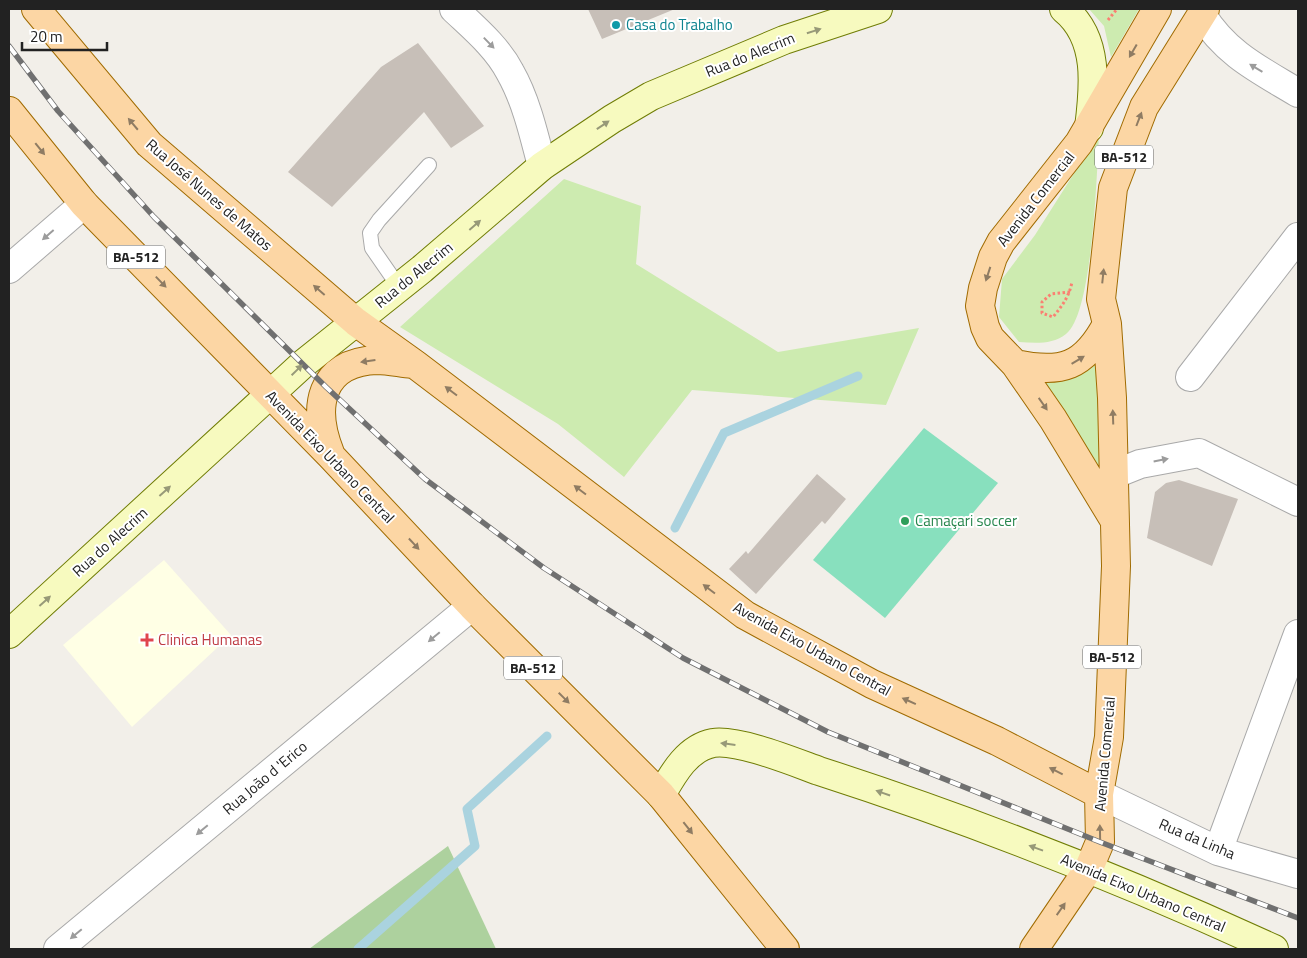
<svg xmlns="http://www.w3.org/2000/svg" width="1307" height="958" viewBox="0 0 1307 958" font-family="'Titillium Web',sans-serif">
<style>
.education{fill:#ffffe5}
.grass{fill:#cdebb0}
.forest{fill:#add19e}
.pitch{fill:#88e0be}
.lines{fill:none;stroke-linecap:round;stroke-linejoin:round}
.stream{stroke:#aad3df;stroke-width:9}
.building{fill:#c7bfb8}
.lane-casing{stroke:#a9a9a9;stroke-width:16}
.street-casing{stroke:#a9a9a9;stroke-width:30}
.secondary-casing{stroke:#707d05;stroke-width:30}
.primary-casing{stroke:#a06b00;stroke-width:30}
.path{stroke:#fa8072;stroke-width:3;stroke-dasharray:2.5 2.5;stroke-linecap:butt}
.lane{stroke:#fff;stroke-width:14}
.street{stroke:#fff;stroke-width:28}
.secondary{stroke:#f7fabf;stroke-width:28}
.primary{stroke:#fcd6a4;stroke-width:28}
.rail-casing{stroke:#707070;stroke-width:5.5}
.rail{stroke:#fff;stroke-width:4;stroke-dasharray:11;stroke-linecap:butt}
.oneway{fill:#979978}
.oneway2{fill:#9c9c9c}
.oneway3{fill:#8f7c63}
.culture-dot{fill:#0f9aa8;stroke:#fff;stroke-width:2}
.leisure-dot{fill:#2e9e5b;stroke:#fff;stroke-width:2}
.health-dot{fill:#e0444e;stroke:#fff;stroke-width:2}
.labels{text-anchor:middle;stroke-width:4;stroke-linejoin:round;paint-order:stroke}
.shield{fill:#fff;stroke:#646464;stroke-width:1}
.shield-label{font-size:14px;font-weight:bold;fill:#222}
.culture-label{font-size:15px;fill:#0d838f;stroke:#fff;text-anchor:start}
.street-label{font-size:15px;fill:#222;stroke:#fff}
.leisure-label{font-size:15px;fill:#27864d;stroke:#fff;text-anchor:start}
.health-label{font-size:15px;fill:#be3a42;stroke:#fff;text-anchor:start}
</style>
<rect width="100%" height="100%" fill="#f2efe9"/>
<!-- education -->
<path class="education" d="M 164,560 L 231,635 L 132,727 L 63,645 Z"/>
<!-- grass -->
<path class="grass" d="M 1089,9 L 1139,9 L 1111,57 L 1104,26 Z
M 1099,134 C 1097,170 1093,314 1066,334 C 1052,345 1035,343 1019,342 L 999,317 L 1002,279 L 1035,235 Z
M 564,179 L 641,206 L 636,264 L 778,352 L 919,328 L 886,405 L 692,390 L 624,477 L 558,424 L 400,327 Z
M 1104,320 L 1112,508 L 1017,362 L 1051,366 Z"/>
<!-- forest -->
<path class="forest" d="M 448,846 L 496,949 L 309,949 Z"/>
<!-- pitch -->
<path class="pitch" d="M 924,428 L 998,483 L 885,618 L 813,560 Z"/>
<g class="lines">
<!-- stream -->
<path class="stream" d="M 675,528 L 724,433 L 858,376
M 358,949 L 475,846 L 467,809 L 547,736"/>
</g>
<!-- building -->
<path class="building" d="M 588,9 L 675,9 L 602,39 Z
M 418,43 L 484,126 L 451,148 L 424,112 L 332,207 L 288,172 L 381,67 Z
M 817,474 L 846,499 L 825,524 L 822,521 L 756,594 L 729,569 L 746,551 L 748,554 Z
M 1179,480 L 1238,499 L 1212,566 L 1147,538 L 1155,492 L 1166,483 Z"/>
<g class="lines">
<defs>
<path id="lane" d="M 399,287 L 372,248 L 370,233 L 379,220 L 429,165"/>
<path id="street" d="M 454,9 C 474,28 497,47 510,72 C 526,100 534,135 542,166
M 1202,15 C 1226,54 1260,70 1298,93
M 9,269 L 84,204
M 1190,377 L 1298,237
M 1115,474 L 1140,464 L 1199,453 L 1298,502
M 1099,794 L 1218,851 L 1298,874
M 1218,851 L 1298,634
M 58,949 L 472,606"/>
<path id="secondary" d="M 1064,9 C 1100,38 1094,88 1089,128
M 9,634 L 303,364 L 422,269 L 542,166 L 612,119 L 651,96 L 784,40 L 878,9
M 661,795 C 673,774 687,748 713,743 C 738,739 794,762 819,771 C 974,821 1126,881 1274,949"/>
<path id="primary" d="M 36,9 L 149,144 L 356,322 L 416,365 L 745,615 L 872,684 L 997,741 L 1099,794
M 9,111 L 84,204 L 331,456 L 472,606 L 661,795 L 785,949
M 1015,364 C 1062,374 1084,367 1107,324
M 330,453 C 312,408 319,362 377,360 C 388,360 401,363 412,364
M 1113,518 L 1053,419 L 1015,364 L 990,338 L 985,327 L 980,306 L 983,288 L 993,257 L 1001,242 L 1079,143 L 1157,9
M 1034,949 L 1089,868 L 1100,842 L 1099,794 L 1109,737 L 1116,566 L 1112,398 L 1107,324 L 1101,299 L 1113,188 L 1144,107 L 1205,9"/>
</defs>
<!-- lane casing -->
<use href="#lane" class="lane-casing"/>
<!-- street casing -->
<use href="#street" class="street-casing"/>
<!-- secondary casing -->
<use href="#secondary" class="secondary-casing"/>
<!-- primary casing -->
<use href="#primary" class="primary-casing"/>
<!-- path -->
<path class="path" d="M 1108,20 L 1117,9
M 1070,292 L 1051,294 L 1042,302 L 1042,313 L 1053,317 C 1062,306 1069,297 1072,282"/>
<!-- lane -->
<use href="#lane" class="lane"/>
<!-- street -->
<use href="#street" class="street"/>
<!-- secondary -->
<use href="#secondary" class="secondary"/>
<!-- primary -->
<use href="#primary" class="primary"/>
<defs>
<path id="rail" d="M 9,46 L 58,111 L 154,217 L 326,387 L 425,479 L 544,568 L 683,658 L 828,732 L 1100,842 L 1298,918"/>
</defs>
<!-- rail casing -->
<use href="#rail" class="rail-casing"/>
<!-- rail -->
<use href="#rail" class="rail"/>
</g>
<!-- one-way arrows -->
<defs><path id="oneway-solid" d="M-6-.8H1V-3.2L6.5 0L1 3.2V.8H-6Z" transform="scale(1.25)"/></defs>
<g class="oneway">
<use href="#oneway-solid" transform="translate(814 31) rotate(-18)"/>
<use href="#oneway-solid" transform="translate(603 125) rotate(-34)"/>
<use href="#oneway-solid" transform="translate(475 225) rotate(-41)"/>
<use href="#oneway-solid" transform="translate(297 370) rotate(-44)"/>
<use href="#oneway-solid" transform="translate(165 491) rotate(-42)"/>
<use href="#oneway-solid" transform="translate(45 601) rotate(-42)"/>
<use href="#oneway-solid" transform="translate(728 744) rotate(-173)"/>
<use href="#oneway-solid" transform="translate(883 793) rotate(-161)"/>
<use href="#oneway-solid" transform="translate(1036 848) rotate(-160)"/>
</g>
<g class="oneway2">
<use href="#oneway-solid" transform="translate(489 43) rotate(46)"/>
<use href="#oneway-solid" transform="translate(1256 68) rotate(-149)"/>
<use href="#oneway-solid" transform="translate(48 235) rotate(139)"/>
<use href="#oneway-solid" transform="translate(1161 460) rotate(-11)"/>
<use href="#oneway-solid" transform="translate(434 637) rotate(140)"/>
<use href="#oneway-solid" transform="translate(202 830) rotate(140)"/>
<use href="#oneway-solid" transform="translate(76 934) rotate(140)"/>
</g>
<g class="oneway3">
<use href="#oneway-solid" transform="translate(1133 51) rotate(120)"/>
<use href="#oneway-solid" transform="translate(1139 119) rotate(-69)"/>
<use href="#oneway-solid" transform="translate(133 124) rotate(-130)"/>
<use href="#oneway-solid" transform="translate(40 149) rotate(51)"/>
<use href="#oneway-solid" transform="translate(988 274) rotate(108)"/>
<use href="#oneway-solid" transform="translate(1103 276) rotate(-84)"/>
<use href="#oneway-solid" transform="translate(161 282) rotate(46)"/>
<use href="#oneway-solid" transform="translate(319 290) rotate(-139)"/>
<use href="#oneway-solid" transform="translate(1078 360) rotate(-31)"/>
<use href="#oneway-solid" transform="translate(368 361) rotate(172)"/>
<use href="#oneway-solid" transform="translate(451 391) rotate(-143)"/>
<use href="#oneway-solid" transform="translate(1043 404) rotate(55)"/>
<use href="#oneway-solid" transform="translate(1113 417) rotate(-92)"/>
<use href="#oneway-solid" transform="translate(580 490) rotate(-143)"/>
<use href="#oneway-solid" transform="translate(414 544) rotate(47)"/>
<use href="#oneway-solid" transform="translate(709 589) rotate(-143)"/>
<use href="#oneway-solid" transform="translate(564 698) rotate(45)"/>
<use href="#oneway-solid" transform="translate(909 701) rotate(-156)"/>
<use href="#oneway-solid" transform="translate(1056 771) rotate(-153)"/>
<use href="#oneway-solid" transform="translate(688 828) rotate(52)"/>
<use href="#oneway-solid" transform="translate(1100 832) rotate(-91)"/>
<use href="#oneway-solid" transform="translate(1061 909) rotate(-55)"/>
</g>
<!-- markers -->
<circle class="culture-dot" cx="616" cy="25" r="5"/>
<circle class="leisure-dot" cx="905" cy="521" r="5"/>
<path class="health-dot" d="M144.5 632.5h5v5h5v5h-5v5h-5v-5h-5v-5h5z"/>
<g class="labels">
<!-- shield labels -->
<g class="shield">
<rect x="1095" y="145.5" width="58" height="23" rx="4"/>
<rect x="107" y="245.5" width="58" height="23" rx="4"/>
<rect x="1083" y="645.5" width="58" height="23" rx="4"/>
<rect x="504" y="656.5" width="58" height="23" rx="4"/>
</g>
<g class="shield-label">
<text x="1124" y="162">BA-512</text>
<text x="136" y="262">BA-512</text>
<text x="1112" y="662">BA-512</text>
<text x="533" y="673">BA-512</text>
</g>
<!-- culture labels -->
<g class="culture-label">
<text x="626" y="30">Casa do Trabalho</text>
</g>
<!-- street labels -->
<g class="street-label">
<text transform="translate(750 55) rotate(-22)" y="5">Rua do Alecrim</text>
<text transform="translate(209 195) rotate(41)" y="5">Rua José Nunes de Matos</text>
<text transform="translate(1036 199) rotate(-52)" y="5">Avenida Comercial</text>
<text transform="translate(414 275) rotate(-39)" y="5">Rua do Alecrim</text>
<text transform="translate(330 457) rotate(46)" y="5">Avenida Eixo Urbano Central</text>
<text transform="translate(110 542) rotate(-42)" y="5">Rua do Alecrim</text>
<text transform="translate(812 649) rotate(29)" y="5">Avenida Eixo Urbano Central</text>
<text transform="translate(1105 754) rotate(-85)" y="5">Avenida Comercial</text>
<text transform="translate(265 778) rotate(-40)" y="5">Rua João d 'Erico</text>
<text transform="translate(1197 839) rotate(23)" y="5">Rua da Linha</text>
<text transform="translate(1143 893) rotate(23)" y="5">Avenida Eixo Urbano Central</text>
</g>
<!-- leisure labels -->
<g class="leisure-label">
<text x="915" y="526">Camaçari soccer</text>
</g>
<!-- health labels -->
<g class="health-label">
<text x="158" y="645">Clinica Humanas</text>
</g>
</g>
<!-- border -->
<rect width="1307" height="958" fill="none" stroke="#222222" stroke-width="20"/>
<!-- scale -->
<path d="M22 42v8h85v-8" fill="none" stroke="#222222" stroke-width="2.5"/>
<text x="30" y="42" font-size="15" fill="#222222" stroke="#ffffff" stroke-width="4" paint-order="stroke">20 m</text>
</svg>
